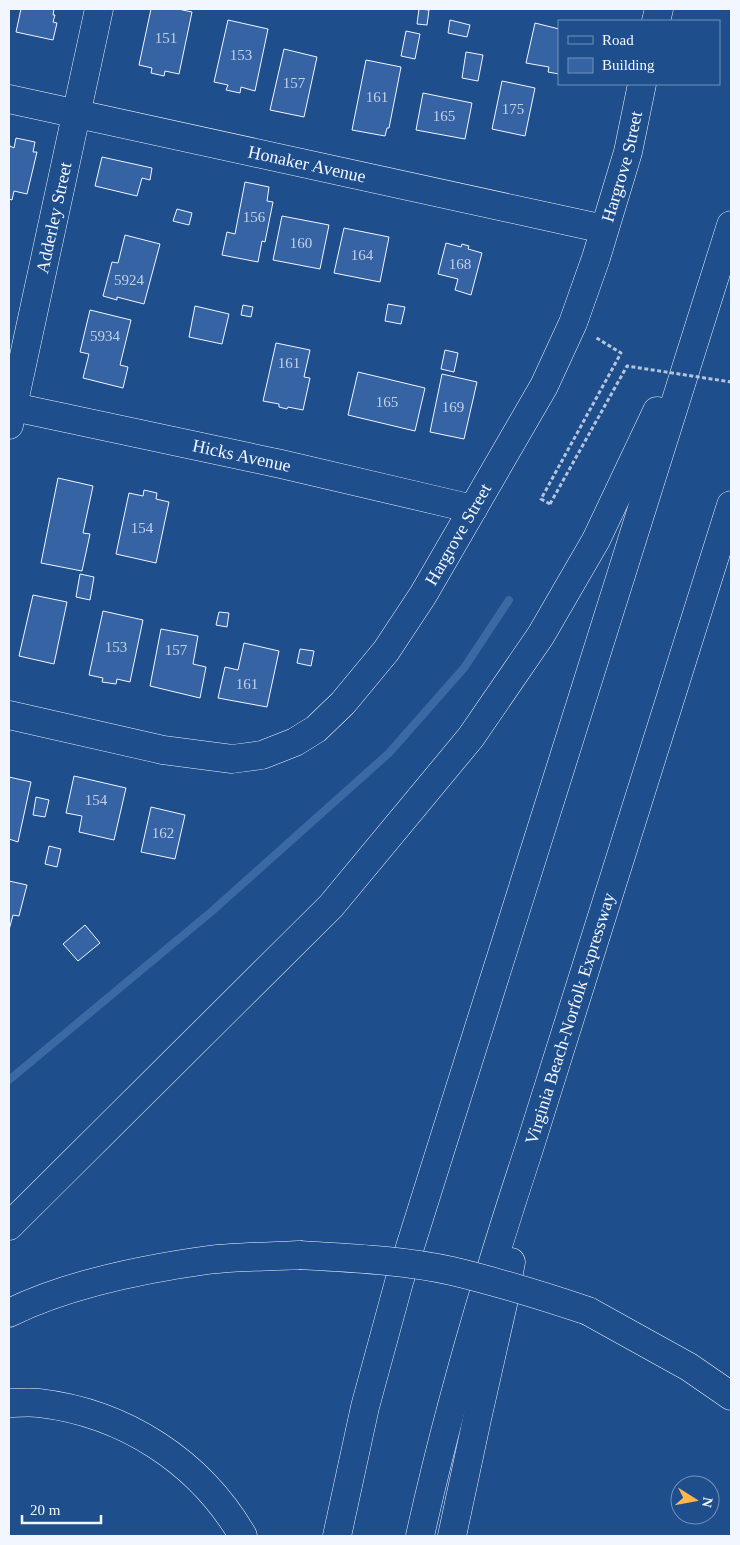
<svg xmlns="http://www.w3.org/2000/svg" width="740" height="1545" viewBox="0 0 740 1545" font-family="Georgia,serif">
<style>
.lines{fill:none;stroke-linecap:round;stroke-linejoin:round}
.stream{stroke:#3b69a3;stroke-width:8}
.building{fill:#3563a3;stroke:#f2f6ff}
.minor-casing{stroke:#f2f6ff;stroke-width:29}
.highway-casing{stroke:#f2f6ff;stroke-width:29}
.path{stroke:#b3c4dc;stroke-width:3;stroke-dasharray:4 2.5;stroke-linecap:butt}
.minor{stroke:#1f4e8c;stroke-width:28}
.highway{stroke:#1f4e8c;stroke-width:28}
.highway-bridge-casing{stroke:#f2f6ff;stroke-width:29;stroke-linecap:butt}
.path-bridge{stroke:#b3c4dc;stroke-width:3;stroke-dasharray:4 2.5;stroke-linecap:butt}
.highway-bridge{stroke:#1f4e8c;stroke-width:28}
.labels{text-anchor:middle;stroke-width:4;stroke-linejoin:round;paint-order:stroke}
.number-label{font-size:15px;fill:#c3d1e8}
.street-label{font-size:18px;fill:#f2f6ff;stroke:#1f4e8c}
</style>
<rect width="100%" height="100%" fill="#1f4e8c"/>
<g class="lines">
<!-- stream -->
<path class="stream" d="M 9,1080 L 211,912 L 389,753 L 464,668 L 509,600"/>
</g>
<!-- building -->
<path class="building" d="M 21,9 L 54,9 L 53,15 L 55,15 L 53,22 L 57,23 L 53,40 L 16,32 Z
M 151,9 L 178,9 L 192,12 L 179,74 L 165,71 L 164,76 L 151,73 L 152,68 L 139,65 Z
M 419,9 L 429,10 L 427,25 L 417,24 Z
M 228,20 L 268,29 L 255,91 L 241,87 L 240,93 L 226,90 L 228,85 L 214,82 Z
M 450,20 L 470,25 L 467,37 L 448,33 Z
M 535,23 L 559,29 L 559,74 L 548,72 L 549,67 L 526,63 Z
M 406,31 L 420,34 L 415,59 L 401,56 Z
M 284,49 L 317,57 L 304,117 L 270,110 Z
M 466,52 L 483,55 L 478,81 L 462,78 Z
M 366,60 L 401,67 L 389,128 L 387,128 L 385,136 L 352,130 Z
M 502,81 L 535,88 L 525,136 L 492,129 Z
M 423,93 L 472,103 L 465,139 L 416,130 Z
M 16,138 L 35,142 L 33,152 L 37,152 L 27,194 L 14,191 L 12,200 L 9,199 L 9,152 L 10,146 L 14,148 Z
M 102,157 L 152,168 L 150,180 L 142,178 L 137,196 L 95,186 Z
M 245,182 L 269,187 L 267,201 L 273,202 L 265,242 L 262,241 L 258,262 L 222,255 L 227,232 L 235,234 Z
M 177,209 L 192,213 L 189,225 L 173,221 Z
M 282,216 L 329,225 L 320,269 L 273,260 Z
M 344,228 L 389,237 L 380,282 L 334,273 Z
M 125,235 L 160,244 L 144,304 L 117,297 L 117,300 L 103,296 L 112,262 L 118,263 Z
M 446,243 L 461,247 L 462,244 L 469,246 L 468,249 L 482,253 L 471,295 L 455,290 L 458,279 L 438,274 Z
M 388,304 L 405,307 L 401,324 L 385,321 Z
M 243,305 L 253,307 L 251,317 L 241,315 Z
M 195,306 L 229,314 L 222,344 L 189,337 Z
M 90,310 L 131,320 L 120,365 L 128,367 L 123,388 L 83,378 L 89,354 L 80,352 Z
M 276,343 L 310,350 L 304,377 L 310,378 L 303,410 L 288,407 L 287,409 L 279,407 L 279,404 L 263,401 Z
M 445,350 L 458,353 L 454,372 L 441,369 Z
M 358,372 L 425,388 L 415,431 L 348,415 Z
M 442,374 L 477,382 L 464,439 L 430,432 Z
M 58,478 L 93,486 L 83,533 L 90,534 L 82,571 L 41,563 Z
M 144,490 L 157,493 L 156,499 L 169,502 L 156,563 L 116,554 L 129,493 L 143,496 Z
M 80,574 L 94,577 L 90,600 L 76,597 Z
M 33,595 L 67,602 L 54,664 L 19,656 Z
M 103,611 L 143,620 L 130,682 L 117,679 L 116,684 L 102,682 L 103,678 L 89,675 Z
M 219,612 L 229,613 L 227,627 L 216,625 Z
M 161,629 L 198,636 L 193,664 L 206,667 L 200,698 L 150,686 Z
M 244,643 L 279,651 L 267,707 L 218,698 L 225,667 L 238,670 Z
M 300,649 L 314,651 L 311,666 L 297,663 Z
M 74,776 L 126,788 L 114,840 L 79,832 L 82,816 L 66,813 Z
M 9,777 L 31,782 L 18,842 L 9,839 Z
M 36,797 L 49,800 L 45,817 L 33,815 Z
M 151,807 L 185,815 L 175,859 L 141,852 Z
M 49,846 L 61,849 L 57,867 L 45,864 Z
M 9,881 L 27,885 L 19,916 L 13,915 L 9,930 Z
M 85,925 L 100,943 L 78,961 L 63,944 Z"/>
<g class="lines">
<defs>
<g id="minor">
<path d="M 656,21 L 659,9"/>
<path id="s1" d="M 9,99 L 604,229"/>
<path id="s2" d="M 9,406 L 281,464 L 473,509"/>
<path id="s3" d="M 9,425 L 99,9"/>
<path id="s4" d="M 9,715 L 163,750 L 232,759 L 262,755 L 295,742 L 316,729 L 343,703 L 386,651 L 423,595 L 544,386 L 573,323 L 596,258 L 628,152 L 642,84"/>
</g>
<g id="highway">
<path d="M 9,1226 L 331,906 L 471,737 L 541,635 L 596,540 L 657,411"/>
<path d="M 588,1311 L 689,1367 L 731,1396"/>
<path d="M 9,1313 C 68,1284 143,1269 208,1260 C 238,1256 269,1257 300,1255"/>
<path d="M 9,1403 C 19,1403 29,1402 39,1403 C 125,1413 200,1462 243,1536"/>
<path d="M 337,1536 L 365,1407 L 399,1282 L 731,225"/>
<path id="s5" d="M 420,1536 C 449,1405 487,1276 529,1149 L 731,505"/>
<path d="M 452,1536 L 477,1419 L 503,1304 L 511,1262"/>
</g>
</defs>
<!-- minor casing -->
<use href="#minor" class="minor-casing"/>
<!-- highway casing -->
<use href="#highway" class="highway-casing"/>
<!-- path -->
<path class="path" d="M 550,504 L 541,499 L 621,353 L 595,337"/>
<!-- minor -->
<use href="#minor" class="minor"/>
<!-- highway -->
<use href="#highway" class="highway"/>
<defs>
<path id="highway-bridge" d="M 300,1255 C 350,1258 402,1260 452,1271 C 498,1282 543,1296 588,1311"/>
</defs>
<!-- highway-bridge casing -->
<use href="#highway-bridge" class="highway-bridge-casing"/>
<!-- path-bridge -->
<path class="path-bridge" d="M 550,504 L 627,366 L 731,382"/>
<!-- highway-bridge -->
<use href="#highway-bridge" class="highway-bridge"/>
</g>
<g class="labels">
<!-- number labels -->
<g class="number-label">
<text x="166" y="43">151</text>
<text x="241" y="60">153</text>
<text x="294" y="88">157</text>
<text x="377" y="102">161</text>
<text x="513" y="114">175</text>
<text x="444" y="121">165</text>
<text x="254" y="222">156</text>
<text x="301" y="248">160</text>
<text x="362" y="260">164</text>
<text x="460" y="269">168</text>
<text x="129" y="285">5924</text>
<text x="105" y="341">5934</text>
<text x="289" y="368">161</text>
<text x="387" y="407">165</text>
<text x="453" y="412">169</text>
<text x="142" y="533">154</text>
<text x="116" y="652">153</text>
<text x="176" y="655">157</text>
<text x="247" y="689">161</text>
<text x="96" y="805">154</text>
<text x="163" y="838">162</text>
</g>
<!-- street labels -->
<g class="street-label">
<text dy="6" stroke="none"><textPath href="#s1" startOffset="305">Honaker Avenue</textPath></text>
<text dy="6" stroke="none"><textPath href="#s4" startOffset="965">Hargrove Street</textPath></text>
<text dy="6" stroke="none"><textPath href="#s3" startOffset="212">Adderley Street</textPath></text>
<text dy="6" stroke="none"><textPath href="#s2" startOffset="238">Hicks Avenue</textPath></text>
<text dy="6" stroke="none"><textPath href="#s4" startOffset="560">Hargrove Street</textPath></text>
<text dy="6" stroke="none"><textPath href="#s5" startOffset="539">Virginia Beach-Norfolk Expressway</textPath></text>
</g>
</g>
<!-- border -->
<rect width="740" height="1545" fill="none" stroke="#f2f6ff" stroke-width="20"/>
<!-- legend -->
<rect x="558" y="20" width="162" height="65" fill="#1f4e8c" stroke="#7391ba"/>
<rect x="568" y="36" width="25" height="8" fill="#1f4e8c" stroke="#7391ba"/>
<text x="602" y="45" font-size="15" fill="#f2f6ff">Road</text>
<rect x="568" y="58" width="25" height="15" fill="#3563a3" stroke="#7391ba"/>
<text x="602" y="70" font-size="15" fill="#f2f6ff">Building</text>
<!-- north arrow -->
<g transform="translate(695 1500) rotate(101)"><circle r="24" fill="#1f4e8c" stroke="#7391ba"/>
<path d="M0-4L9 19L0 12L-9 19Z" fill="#ffb74d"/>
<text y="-8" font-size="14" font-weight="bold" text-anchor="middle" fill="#f2f6ff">N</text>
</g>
<!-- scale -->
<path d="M22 1515v8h79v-8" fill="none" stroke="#f2f6ff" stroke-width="2.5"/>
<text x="30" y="1515" font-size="15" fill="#f2f6ff" stroke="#1f4e8c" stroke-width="4" paint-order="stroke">20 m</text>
</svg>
